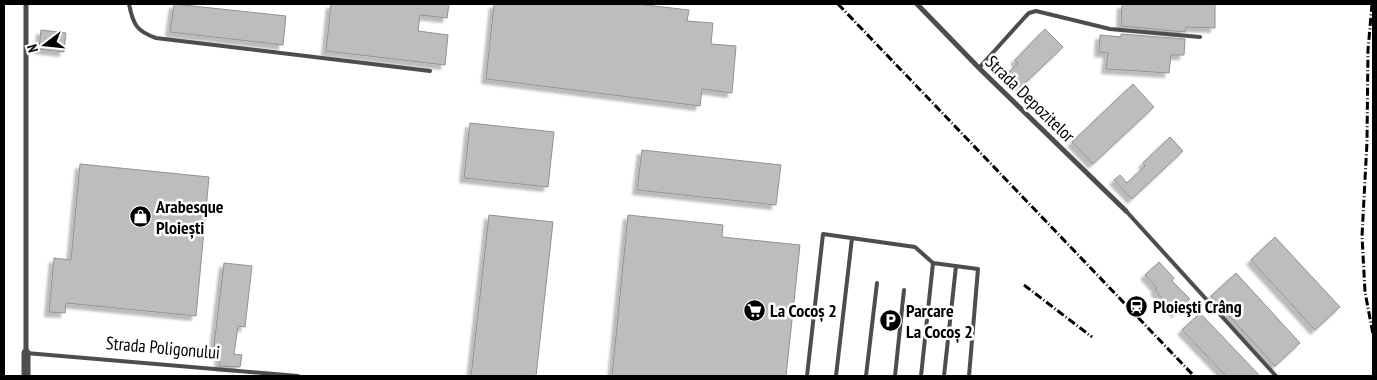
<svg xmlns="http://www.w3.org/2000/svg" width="1377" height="380" viewBox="0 0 1377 380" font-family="'PT Sans Narrow',sans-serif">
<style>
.building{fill:#bdbdbd;stroke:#919191;filter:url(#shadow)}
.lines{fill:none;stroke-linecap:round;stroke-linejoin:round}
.service{stroke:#4d4d4d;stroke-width:4}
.minor{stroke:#4d4d4d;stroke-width:5}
.tertiary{stroke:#4d4d4d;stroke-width:9}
.rail{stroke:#000;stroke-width:3;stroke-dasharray:8 2.5 1 2.5;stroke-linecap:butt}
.labels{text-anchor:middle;stroke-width:5;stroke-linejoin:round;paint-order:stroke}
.street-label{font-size:18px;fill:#000;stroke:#fff}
.poi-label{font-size:18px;font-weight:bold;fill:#000;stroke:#fff;text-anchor:start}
</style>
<defs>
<filter id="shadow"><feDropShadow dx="-4.5" dy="4.5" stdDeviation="1" flood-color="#0004"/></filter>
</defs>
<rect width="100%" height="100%" fill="#fff"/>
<!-- building -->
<path class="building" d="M 174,4 L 286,16 L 283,45 L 170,32 Z
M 331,4 L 449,4 L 447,18 L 420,15 L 418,31 L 448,35 L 445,65 L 326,51 Z
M 494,4 L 637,4 L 689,10 L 687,21 L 713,23 L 711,44 L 736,46 L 732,93 L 702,89 L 700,106 L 486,79 Z
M 1122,4 L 1215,4 L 1215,28 L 1186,27 L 1185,32 L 1121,26 Z
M 1045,29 L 1063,47 L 1021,87 L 1008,73 L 1018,63 L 1015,60 Z
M 41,30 L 66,33 L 64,52 L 39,49 Z
M 1121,34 L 1185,39 L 1184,55 L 1171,55 L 1169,73 L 1106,69 L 1108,53 L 1099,52 L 1100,35 L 1121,37 Z
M 1133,84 L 1154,107 L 1093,164 L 1072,142 Z
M 470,123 L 554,132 L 548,187 L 464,178 Z
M 1170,137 L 1183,151 L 1132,199 L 1114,180 L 1120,175 L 1127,183 L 1145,166 L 1143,163 Z
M 642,150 L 781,165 L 776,205 L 637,190 Z
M 80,164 L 209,177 L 196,316 L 66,303 L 65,313 L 49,312 L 54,258 L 71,260 Z
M 489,215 L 553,222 L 536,376 L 471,376 Z
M 628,215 L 723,225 L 722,237 L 800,245 L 786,376 L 612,376 Z
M 1275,237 L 1340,307 L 1315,330 L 1251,260 Z
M 1159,262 L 1174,278 L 1172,281 L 1190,299 L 1176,313 L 1155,290 L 1157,288 L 1145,275 Z
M 224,263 L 252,266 L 245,327 L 238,326 L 234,354 L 242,355 L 240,367 L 219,366 L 220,354 L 213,353 Z
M 1236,273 L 1300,343 L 1275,366 L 1211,296 Z
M 1200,313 L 1260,376 L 1226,376 L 1182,330 Z"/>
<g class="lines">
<!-- service -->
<path class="service" d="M 129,4 C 133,24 136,31 156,38 L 430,71
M 979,68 L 1025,17 L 1029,13 L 1036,11 L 1110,29 L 1200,37
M 1126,211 L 1276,376
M 26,353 L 298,376
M 807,376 L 823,234 L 915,247 L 933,263 L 978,269 L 969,376
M 836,376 L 852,238
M 866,376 L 877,283
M 895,376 L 904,290
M 921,376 L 933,263
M 944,376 L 956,266"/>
<!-- minor -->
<path class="minor" d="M 26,4 L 26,353
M 917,4 L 979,68 L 1126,211"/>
<!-- tertiary -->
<path class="tertiary" d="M 26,376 L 26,353"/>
<!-- rail -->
<path class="rail" d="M 838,4 L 1194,376
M 1372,4 L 1368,50 L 1367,142 L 1362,236 L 1365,292 L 1373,334
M 1024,285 L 1092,337"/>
</g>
<!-- icons -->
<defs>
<symbol id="shop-disc" viewBox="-11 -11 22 22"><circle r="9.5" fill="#000" stroke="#fff"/><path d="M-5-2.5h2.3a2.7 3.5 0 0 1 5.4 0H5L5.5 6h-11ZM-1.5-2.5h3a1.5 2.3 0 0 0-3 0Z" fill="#fff"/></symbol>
<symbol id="station-disc" viewBox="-11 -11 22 22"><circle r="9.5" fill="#000" stroke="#fff"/><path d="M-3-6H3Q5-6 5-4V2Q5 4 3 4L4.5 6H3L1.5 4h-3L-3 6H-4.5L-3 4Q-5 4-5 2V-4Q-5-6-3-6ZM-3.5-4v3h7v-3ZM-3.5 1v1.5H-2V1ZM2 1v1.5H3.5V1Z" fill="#fff"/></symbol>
<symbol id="supermarket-disc" viewBox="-11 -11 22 22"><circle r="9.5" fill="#000" stroke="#fff"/><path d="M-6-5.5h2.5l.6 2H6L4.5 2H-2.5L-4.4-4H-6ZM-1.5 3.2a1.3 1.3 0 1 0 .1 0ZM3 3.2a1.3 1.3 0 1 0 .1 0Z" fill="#fff"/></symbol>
<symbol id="parking-disc" viewBox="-11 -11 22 22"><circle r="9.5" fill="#000" stroke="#fff"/><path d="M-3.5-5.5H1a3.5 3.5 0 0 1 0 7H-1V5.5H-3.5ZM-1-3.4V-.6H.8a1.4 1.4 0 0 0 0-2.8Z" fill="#fff"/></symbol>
</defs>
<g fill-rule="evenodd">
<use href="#shop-disc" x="128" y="204" width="25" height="25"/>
<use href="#station-disc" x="1124" y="294" width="25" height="25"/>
<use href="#supermarket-disc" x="742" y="298" width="25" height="25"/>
<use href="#parking-disc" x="878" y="308" width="25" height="25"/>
</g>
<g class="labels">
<!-- street labels -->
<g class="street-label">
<text transform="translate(1030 99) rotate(44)" y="6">Strada Depozitelor</text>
<text transform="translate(163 348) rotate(5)" y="6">Strada Poligonului</text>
</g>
<!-- poi labels -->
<g class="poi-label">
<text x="156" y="213">Arabesque<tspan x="156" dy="21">Ploiești</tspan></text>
<text x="1153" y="313">Ploieşti Crâng</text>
<text x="770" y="317">La Cocoș 2</text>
<text x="906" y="317">Parcare<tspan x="906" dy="21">La Cocoș 2</tspan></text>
</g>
</g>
<!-- border -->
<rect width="1377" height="380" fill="none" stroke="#000000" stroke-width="10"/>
<!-- north arrow -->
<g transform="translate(45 45) rotate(254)" stroke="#ffffff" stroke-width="4" paint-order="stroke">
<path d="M0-4L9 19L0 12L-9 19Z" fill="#000000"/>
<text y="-8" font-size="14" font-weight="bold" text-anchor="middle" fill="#000000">N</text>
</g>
</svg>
